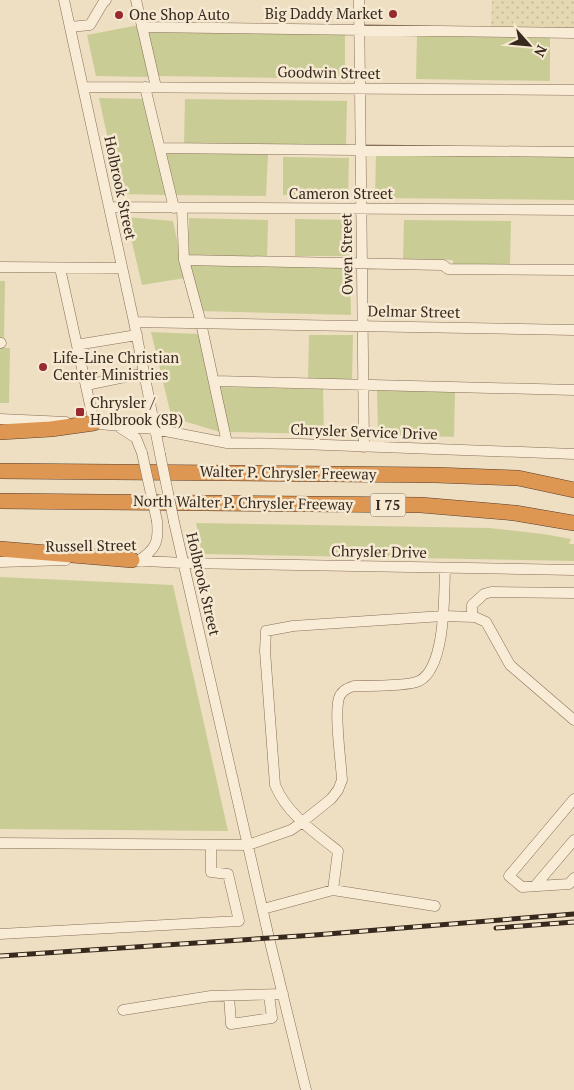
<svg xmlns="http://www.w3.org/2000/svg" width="574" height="1090" viewBox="0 0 574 1090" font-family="'PT Serif',serif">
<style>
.farmland{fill:url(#farmland-dots)}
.grass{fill:#cacc96}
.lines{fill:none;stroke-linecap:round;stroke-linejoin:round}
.minor-casing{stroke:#886f59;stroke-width:11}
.highway-casing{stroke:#563e2e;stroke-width:16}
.minor{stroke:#f9ecd6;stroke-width:10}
.highway{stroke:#de9752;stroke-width:15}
.rail-casing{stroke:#38291e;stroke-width:5}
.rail{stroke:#f6e9d2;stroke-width:3;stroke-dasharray:9;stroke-linecap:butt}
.minor-bridge-casing{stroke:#886f59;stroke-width:11;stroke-linecap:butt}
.minor-bridge{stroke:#f9ecd6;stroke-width:10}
.poi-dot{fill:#982931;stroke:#f6e9d2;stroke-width:2}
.labels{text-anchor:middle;stroke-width:5;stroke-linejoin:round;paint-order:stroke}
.shield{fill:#f6e9d2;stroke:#716354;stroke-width:1}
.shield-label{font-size:14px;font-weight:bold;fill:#38291e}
.poi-label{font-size:15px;fill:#38291e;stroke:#f6e9d2;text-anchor:start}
.street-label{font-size:15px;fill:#38291e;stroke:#f6e9d2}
</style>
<defs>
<pattern id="farmland-dots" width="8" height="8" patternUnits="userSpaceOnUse" patternTransform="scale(1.25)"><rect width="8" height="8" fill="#e4d8b0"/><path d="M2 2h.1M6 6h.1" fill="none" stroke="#c4b997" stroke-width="1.8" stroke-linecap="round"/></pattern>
</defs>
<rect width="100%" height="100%" fill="#eedec2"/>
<!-- farmland -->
<path class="farmland" d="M 492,0 L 574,0 L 574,30 L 491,28 Z"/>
<!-- grass -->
<path class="grass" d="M 139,25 L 148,77 L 96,76 L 87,35 Z
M 146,30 L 345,32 L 345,79 L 157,76 Z
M 417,36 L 550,38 L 550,81 L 416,79 Z
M 99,98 L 145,99 L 167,195 L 120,194 Z
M 185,99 L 347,101 L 346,146 L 184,144 Z
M 166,153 L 268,154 L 266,196 L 175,195 Z
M 376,153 L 574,156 L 574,200 L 375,198 Z
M 283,157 L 349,158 L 348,196 L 283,195 Z
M 126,217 L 173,221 L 185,278 L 142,285 Z
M 189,218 L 268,220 L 267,260 L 188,258 Z
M 295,219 L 350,220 L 350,256 L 295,256 Z
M 404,220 L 511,221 L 510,265 L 453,265 L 453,260 L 403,259 Z
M 189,263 L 350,266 L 351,315 L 201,311 Z
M 0,281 L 5,281 L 4,338 L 0,338 Z
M 151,332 L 199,334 L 220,432 L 177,419 L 171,415 Z
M 309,335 L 353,335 L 352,380 L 308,380 Z
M 0,348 L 10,348 L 9,403 L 0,403 Z
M 219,387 L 323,389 L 324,434 L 228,432 Z
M 377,389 L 455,392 L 454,437 L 378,434 Z
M 196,523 L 489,528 L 543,534 L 571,539 L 569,544 L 574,544 L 574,561 L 202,554 Z
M 0,577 L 173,585 L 228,831 L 0,829 Z"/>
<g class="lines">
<defs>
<path id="minor" d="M 64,0 L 134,322 L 160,454
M 136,0 L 156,87
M 359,0 L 364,447
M 70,27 L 90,25 L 103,3 L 106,0
M 142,27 L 574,33
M 83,87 L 574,90
M 145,87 L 174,208
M 160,148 L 574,152
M 109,207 L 574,210
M 182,208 L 184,260 L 201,323 L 227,443
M 184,260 L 443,265 L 448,269 L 574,270
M 0,267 L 122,268
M 60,268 L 94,423
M 134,322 L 574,330
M 0,343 L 1,343
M 84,353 L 82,344 L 137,335
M 214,381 L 574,390
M 91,384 L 144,373
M 0,419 L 66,422
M 88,423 L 155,429 L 227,443 L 300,444 L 574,454
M 119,427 L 136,438 L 142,453
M 174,522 L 269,938 L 306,1090
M 128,560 L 183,563 L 574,570
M 138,561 C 156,549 159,542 157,521
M 0,562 L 66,560
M 472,617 L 472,605 L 484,594 L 491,592 L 574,593
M 574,799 L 509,876 L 522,887 L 569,884 L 574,878
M 0,843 L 248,845 L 291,830 L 301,823 L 331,799 L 338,790 L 342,780 C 341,761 334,713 339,698 C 341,691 347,688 354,686 C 367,686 409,686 419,681 C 446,668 444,594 445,568
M 535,886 L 574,840
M 333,890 L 338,851 C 314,832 287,814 275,785 L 265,651 L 266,631 L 293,626 L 443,616 L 475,617 L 486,622 L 510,665 L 574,720
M 263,909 L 333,890 L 435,906
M 0,934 L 239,921 L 228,874 L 211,872 L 211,846
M 229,996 L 231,1024 L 272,1018 L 269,995
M 123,1010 L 211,996 L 283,994"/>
<path id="highway" d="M 0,432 L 51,429 L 94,423
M 0,471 L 435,475 L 518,478 L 574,490
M 0,501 L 421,505 L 515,513 L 574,523
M 0,549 L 132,560"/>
</defs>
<!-- minor casing -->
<use href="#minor" class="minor-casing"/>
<!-- highway casing -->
<use href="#highway" class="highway-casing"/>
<!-- minor -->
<use href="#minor" class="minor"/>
<!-- highway -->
<use href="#highway" class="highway"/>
<defs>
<path id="rail" d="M 496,928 L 574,922
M 0,956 L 315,935 L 574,914"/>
</defs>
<!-- rail casing -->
<use href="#rail" class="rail-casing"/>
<!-- rail -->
<use href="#rail" class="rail"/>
<defs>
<path id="minor-bridge" d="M 142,453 L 157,521
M 160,454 L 174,522"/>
</defs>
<!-- minor-bridge casing -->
<use href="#minor-bridge" class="minor-bridge-casing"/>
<!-- minor-bridge -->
<use href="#minor-bridge" class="minor-bridge"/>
</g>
<!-- markers -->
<g class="poi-dot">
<circle cx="393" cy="14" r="5"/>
<circle cx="119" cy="15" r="5"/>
<circle cx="43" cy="367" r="5"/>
<rect x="75" y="407" width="10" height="10" rx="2.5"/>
</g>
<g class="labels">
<!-- shield labels -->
<rect class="shield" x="370.5" y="493.5" width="35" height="23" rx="4"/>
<g class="shield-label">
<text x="388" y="510">I 75</text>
</g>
<!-- poi labels -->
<g class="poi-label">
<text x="383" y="19" text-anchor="end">Big Daddy Market</text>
<text x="129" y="20">One Shop Auto</text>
<text x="53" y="363">Life-Line Christian<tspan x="53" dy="17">Center Ministries</tspan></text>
<text x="90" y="408">Chrysler /<tspan x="90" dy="17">Holbrook (SB)</tspan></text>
</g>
<!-- street labels -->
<g class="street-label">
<text transform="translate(329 73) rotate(1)" y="5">Goodwin Street</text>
<text transform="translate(120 188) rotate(78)" y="5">Holbrook Street</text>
<text x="341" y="199">Cameron Street</text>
<text transform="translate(347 254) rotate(-91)" y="5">Owen Street</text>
<text transform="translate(414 312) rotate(1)" y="5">Delmar Street</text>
<text transform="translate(364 432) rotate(2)" y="5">Chrysler Service Drive</text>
<text transform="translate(288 473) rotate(1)" y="5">Walter P. Chrysler Freeway</text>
<text transform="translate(243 503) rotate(1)" y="5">North Walter P. Chrysler Freeway</text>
<text transform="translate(91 546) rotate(-1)" y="5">Russell Street</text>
<text transform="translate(379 552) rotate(1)" y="5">Chrysler Drive</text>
<text transform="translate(203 584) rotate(77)" y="5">Holbrook Street</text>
</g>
</g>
<!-- north arrow -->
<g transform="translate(529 45) rotate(117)" stroke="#f6e9d2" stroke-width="4" paint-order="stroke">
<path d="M0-4L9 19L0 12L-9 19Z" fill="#38291e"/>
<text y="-8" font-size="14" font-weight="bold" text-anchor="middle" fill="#38291e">N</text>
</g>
</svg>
